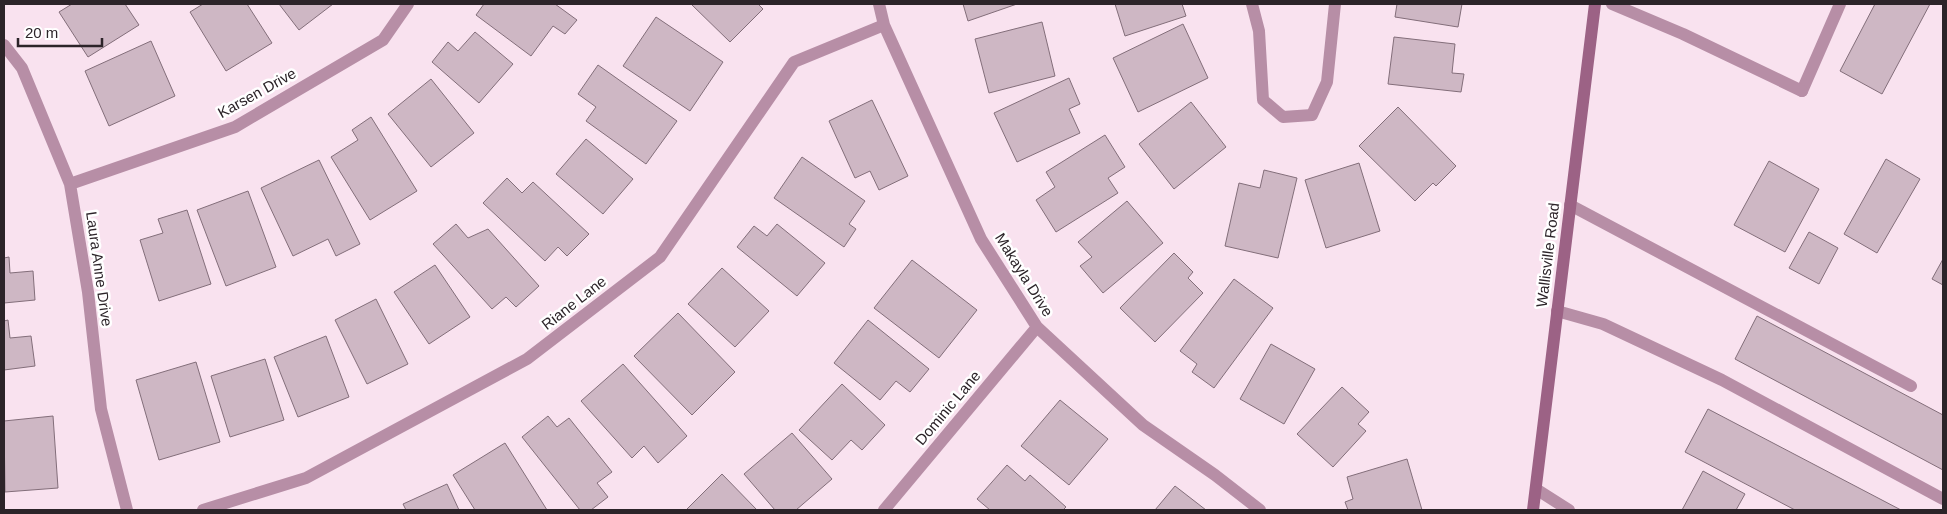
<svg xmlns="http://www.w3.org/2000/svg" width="1947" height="514" viewBox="0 0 1947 514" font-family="Helvetica,sans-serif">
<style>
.building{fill:#ceb7c4;stroke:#836e7a}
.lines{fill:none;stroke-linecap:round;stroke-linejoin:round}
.lane{stroke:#b78ea6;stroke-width:12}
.street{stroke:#b78ea6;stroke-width:12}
.secondary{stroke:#9c6285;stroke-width:12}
.labels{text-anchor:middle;stroke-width:5;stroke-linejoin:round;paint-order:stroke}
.street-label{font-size:15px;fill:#2c2429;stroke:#fff}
</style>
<rect width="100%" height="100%" fill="#f9e2ef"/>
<!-- building -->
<path class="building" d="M 72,4 L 125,4 L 139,25 L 88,57 L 59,12 Z
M 203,4 L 247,4 L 272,43 L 226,71 L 190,12 Z
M 279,4 L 333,4 L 299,30 Z
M 484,4 L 555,4 L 577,20 L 565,34 L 553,26 L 531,56 L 476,15 Z
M 691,4 L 758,4 L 763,9 L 730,42 Z
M 963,4 L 1017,4 L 968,21 Z
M 1115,4 L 1182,4 L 1186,16 L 1125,36 Z
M 1397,4 L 1462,4 L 1458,27 L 1395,17 Z
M 1875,4 L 1930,4 L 1882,94 L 1840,71 Z
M 656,17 L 723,62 L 690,111 L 623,66 Z
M 1042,22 L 1055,76 L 989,93 L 975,39 Z
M 1183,24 L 1208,78 L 1138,112 L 1113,58 Z
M 475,32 L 513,64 L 479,103 L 432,62 L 448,42 L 458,51 Z
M 1394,37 L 1455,44 L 1452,73 L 1464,74 L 1461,92 L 1388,84 Z
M 151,41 L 175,96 L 109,126 L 85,71 Z
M 598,65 L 677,121 L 646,164 L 586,121 L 596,107 L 578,94 Z
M 1069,78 L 1080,104 L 1069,109 L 1080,133 L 1017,162 L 994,113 Z
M 431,79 L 474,133 L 431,167 L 388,114 Z
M 872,100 L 908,176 L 879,190 L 870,171 L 855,178 L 829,121 Z
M 1191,102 L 1226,147 L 1174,189 L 1139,144 Z
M 1398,107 L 1456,166 L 1436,186 L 1433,183 L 1415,201 L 1359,146 Z
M 371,117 L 417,191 L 370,220 L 331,157 L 358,140 L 352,130 Z
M 1105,135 L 1125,167 L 1108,178 L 1118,193 L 1056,232 L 1036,200 L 1055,187 L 1046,172 Z
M 586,139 L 633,179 L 603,214 L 556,174 Z
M 802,157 L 865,201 L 849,224 L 856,229 L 844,247 L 774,198 Z
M 1886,159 L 1920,179 L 1877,253 L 1844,234 Z
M 319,160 L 360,244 L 336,256 L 328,239 L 293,256 L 261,188 Z
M 1769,161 L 1819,189 L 1785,252 L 1734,225 Z
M 1359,163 L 1380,231 L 1326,248 L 1305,180 Z
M 1264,170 L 1297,178 L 1278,258 L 1225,246 L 1239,183 L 1260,188 Z
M 507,178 L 522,193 L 533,182 L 589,234 L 567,256 L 558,247 L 545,261 L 483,203 Z
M 248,191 L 276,267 L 226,286 L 197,210 Z
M 1127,201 L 1163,243 L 1103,293 L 1080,266 L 1092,257 L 1078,242 Z
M 187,210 L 211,284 L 159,301 L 140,240 L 163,233 L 158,219 Z
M 456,224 L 468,238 L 488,229 L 539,286 L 516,307 L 506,297 L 492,309 L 433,244 Z
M 777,224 L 825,263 L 797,296 L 737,247 L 754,226 L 767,236 Z
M 1809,232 L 1838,248 L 1819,284 L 1789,268 Z
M 1174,253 L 1193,272 L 1188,278 L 1203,293 L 1155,342 L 1120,308 Z
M 9,257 L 10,273 L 33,271 L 35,300 L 4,303 L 4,258 Z
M 1943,259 L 1943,285 L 1932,279 Z
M 912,260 L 977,310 L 939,358 L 874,308 Z
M 435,265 L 470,317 L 429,344 L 394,292 Z
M 722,268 L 769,311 L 735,347 L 688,304 Z
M 1234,279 L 1273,308 L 1214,388 L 1192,372 L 1197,364 L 1180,351 Z
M 376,299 L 408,364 L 367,384 L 335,320 Z
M 678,313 L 735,372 L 692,415 L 634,356 Z
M 1757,316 L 1943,415 L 1943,470 L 1735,359 Z
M 8,320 L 10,338 L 31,336 L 35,366 L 4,370 L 4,321 Z
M 868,320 L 929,369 L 910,392 L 896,381 L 880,400 L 834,363 Z
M 326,336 L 349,397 L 298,417 L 274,357 Z
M 1271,344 L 1315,369 L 1284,424 L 1240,399 Z
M 265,359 L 284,420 L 230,437 L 211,376 Z
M 196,362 L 220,442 L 159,460 L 136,380 Z
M 623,364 L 687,436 L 658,463 L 644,446 L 632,458 L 581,401 Z
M 842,384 L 885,425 L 862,450 L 851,440 L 832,460 L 799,430 Z
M 1342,387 L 1369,412 L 1358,424 L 1366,431 L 1333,467 L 1297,434 Z
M 1060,400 L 1108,439 L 1069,485 L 1021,446 Z
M 1708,409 L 1901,510 L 1795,510 L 1685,452 Z
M 53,416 L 58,488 L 5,492 L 4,421 Z
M 548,416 L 557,427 L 569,418 L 612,472 L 597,483 L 608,497 L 591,510 L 580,510 L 522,437 Z
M 792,433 L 832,479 L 796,510 L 775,510 L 744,474 Z
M 505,443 L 547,510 L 475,510 L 453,475 Z
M 1407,459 L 1422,510 L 1348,510 L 1345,502 L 1353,499 L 1347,477 Z
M 1007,465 L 1025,481 L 1030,475 L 1066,507 L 1063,510 L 990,510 L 977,499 Z
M 1703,471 L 1745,494 L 1736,510 L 1682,510 Z
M 722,474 L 757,510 L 689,510 L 687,509 Z
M 447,484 L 459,510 L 406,510 L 403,504 Z
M 1175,486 L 1206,510 L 1155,510 Z"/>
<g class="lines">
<!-- lane -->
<path class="lane" d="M 1802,91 L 1840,4
M 1557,311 L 1603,324 L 1722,380 L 1943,499"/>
<!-- street -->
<path class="street" d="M 879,4 L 884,25 L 981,239 L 1037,327 L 1143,425 L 1215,475 L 1260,510
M 1252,4 L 1259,31 L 1263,100 L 1283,117 L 1312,115 L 1327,82 L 1335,4
M 1612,4 L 1683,34 L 1802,91
M 4,45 L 22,68 L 70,184 L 88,292 L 101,409 L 127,510
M 70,184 L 235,127 L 383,40 L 408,4
M 1570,205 L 1911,386
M 1536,489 L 1569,510
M 203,510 L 306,478 L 527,359 L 660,257 L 794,62 L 884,25
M 884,510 L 1037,327"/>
<!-- secondary -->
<path class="secondary" d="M 1533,510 L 1595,4"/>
</g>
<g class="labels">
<!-- street labels -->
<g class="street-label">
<text transform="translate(257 93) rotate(-29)" y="5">Karsen Drive</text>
<text transform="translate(1548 255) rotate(-83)" y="5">Wallisville Road</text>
<text transform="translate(99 269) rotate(82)" y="5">Laura Anne Drive</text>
<text transform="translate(1024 275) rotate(58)" y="5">Makayla Drive</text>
<text transform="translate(574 303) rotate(-38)" y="5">Riane Lane</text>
<text transform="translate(948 408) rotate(-50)" y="5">Dominic Lane</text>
</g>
</g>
<!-- border -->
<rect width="1947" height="514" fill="none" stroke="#2c2429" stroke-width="10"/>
<!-- scale -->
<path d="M18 38v8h84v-8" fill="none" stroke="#2c2429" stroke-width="2.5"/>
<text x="25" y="38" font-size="15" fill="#2c2429" stroke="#ffffff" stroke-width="4" paint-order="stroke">20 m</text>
</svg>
